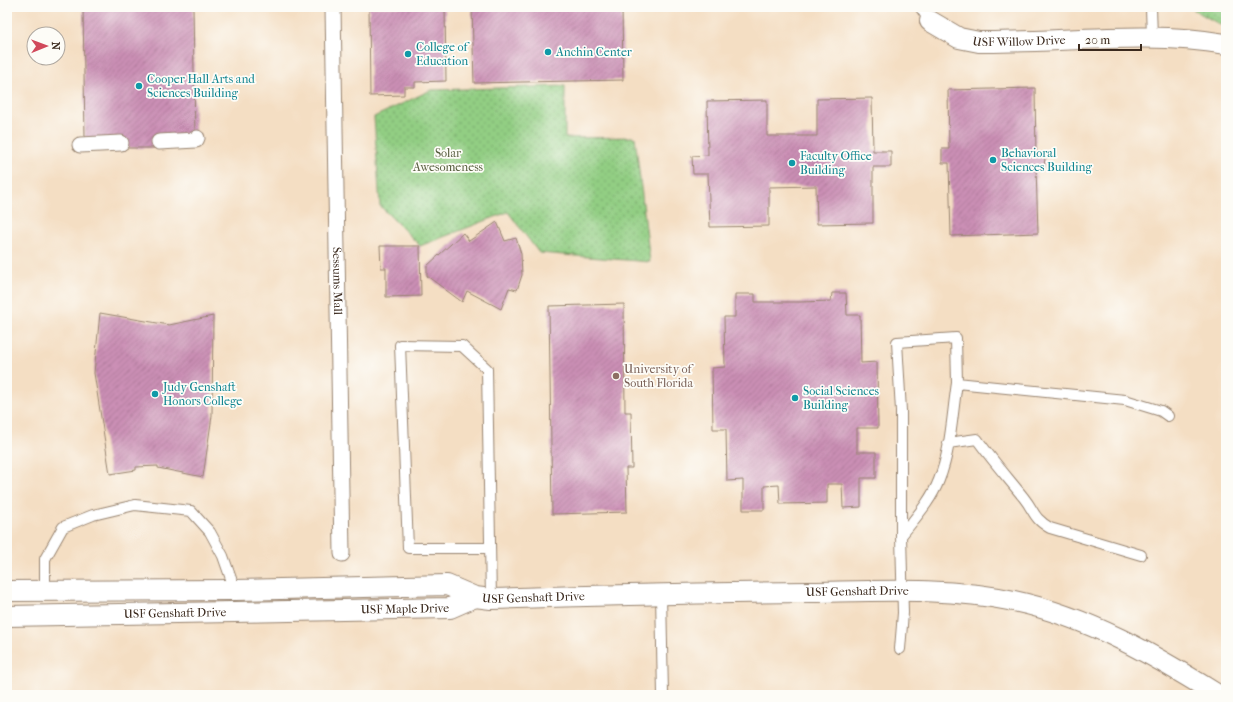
<svg xmlns="http://www.w3.org/2000/svg" width="1233" height="702" viewBox="0 0 1233 702" font-family="'IM FELL French Canon',serif">
<style>
.park{fill:url(#park-dots);stroke:#667c50}
.building{fill:url(#building-hatch)}
.lines{fill:none;stroke-linecap:round;stroke-linejoin:round}
.service-casing{stroke:#988470;stroke-width:12}
.pedestrian-casing{stroke:#988470;stroke-width:17}
.minor-casing{stroke:#988470;stroke-width:22}
.service{stroke:#fff;stroke-width:10}
.pedestrian{stroke:#fff;stroke-width:15}
.minor{stroke:#fff;stroke-width:20}
.culture-dot{fill:#0f9aa8;stroke:#fdfcf7;stroke-width:1.5}
.education-dot{fill:#8d6e63;stroke:#fdfcf7;stroke-width:1.5}
.labels{text-anchor:middle;stroke-width:3.5;stroke-linejoin:round;paint-order:stroke}
.street-label{font-size:12px;fill:#3b2a1e;stroke:#fdfcf7}
.culture-label{font-size:12px;fill:#0d838f;stroke:#fdfcf7;text-anchor:start}
.park-label{font-size:12px;fill:#555b3c;stroke:#fdfcf7}
.education-label{font-size:12px;fill:#785e54;stroke:#fdfcf7;text-anchor:start}
</style>
<defs>
<pattern id="park-dots" width="8" height="8" patternUnits="userSpaceOnUse"><rect width="8" height="8" fill="#92ce83"/><path d="M2 2h.1M6 6h.1" fill="none" stroke="#78a76b" stroke-width="1.8" stroke-linecap="round"/></pattern>
<pattern id="building-hatch" width="6" height="6" patternUnits="userSpaceOnUse"><rect width="6" height="6" fill="#cb8fb5"/><path d="M-1 1l2-2M0 6l6-6M5 7l2-2" fill="none" stroke="#a67593"/></pattern>
</defs>
<rect width="100%" height="100%" fill="#fdfcf7"/>
<filter id="ink" filterUnits="userSpaceOnUse"><feTurbulence type="fractalNoise" baseFrequency=".025" numOctaves="2"/><feDisplacementMap in="SourceGraphic" scale="8" xChannelSelector="R" yChannelSelector="G"/><feConvolveMatrix kernelMatrix="1 2 1 2 8 2 1 2 1" color-interpolation-filters="sRGB"/></filter>
<filter id="wash" filterUnits="userSpaceOnUse"><feTurbulence type="fractalNoise" baseFrequency=".012" numOctaves="4" result="noise"/><feDisplacementMap in="SourceGraphic" scale="16" xChannelSelector="R" yChannelSelector="G"/><feGaussianBlur stdDeviation="0.9" result="paint"/><feColorMatrix in="noise" values="0 0 0 0 0 0 0 0 0 0 0 0 0 0 0 0 0 1.4 0 .05"/><feComposite in="paint" operator="in"/></filter>
<g filter="url(#wash)">
<rect width="100%" height="100%" fill="#f4dec3"/>
<!-- park -->
<path class="park" d="M 1189,7 L 1226,7 L 1226,28 Z
M 565,86 L 565,138 L 635,137 L 650,262 L 539,253 L 508,212 L 420,246 L 380,206 L 374,117 L 431,90 Z"/>
<g id="blocks">
<!-- building -->
<path class="building" d="M 83,7 L 193,7 L 195,137 L 159,148 L 122,148 L 85,139 Z
M 369,7 L 445,7 L 446,81 L 415,82 L 415,87 L 404,87 L 404,95 L 370,96 Z
M 472,7 L 622,7 L 623,80 L 474,83 Z
M 1035,88 L 1036,157 L 1045,157 L 1044,167 L 1036,167 L 1038,233 L 951,236 L 949,163 L 942,163 L 942,149 L 949,149 L 948,90 Z
M 872,98 L 873,151 L 891,151 L 891,167 L 873,167 L 873,223 L 817,224 L 816,186 L 769,187 L 769,226 L 710,227 L 708,174 L 693,174 L 692,156 L 708,155 L 707,101 L 767,100 L 767,136 L 817,136 L 817,99 Z
M 497,222 L 505,241 L 516,238 L 521,254 L 522,275 L 517,290 L 509,288 L 501,309 L 467,291 L 462,302 L 427,276 L 427,266 L 463,233 L 469,241 Z
M 380,246 L 420,246 L 421,296 L 386,297 L 386,268 L 381,268 Z
M 832,293 L 846,293 L 847,315 L 860,315 L 861,363 L 877,362 L 878,428 L 857,428 L 857,452 L 876,452 L 876,478 L 861,478 L 861,507 L 843,508 L 842,484 L 827,484 L 827,503 L 780,504 L 779,485 L 764,486 L 764,510 L 743,510 L 743,480 L 727,481 L 726,429 L 713,429 L 712,368 L 725,367 L 724,317 L 735,317 L 735,294 L 755,294 L 755,302 L 800,302 L 831,301 Z
M 624,304 L 625,412 L 631,412 L 632,468 L 626,468 L 627,512 L 552,514 L 549,306 Z
M 100,313 L 169,325 L 213,316 L 212,416 L 203,477 L 158,468 L 158,466 L 136,467 L 136,470 L 110,474 L 94,373 Z"/>
</g>
</g>
<g filter="url(#ink)">
<use href="#blocks" fill-opacity="0" stroke="#988470" stroke-width="1"/>
<g class="lines">
<defs>
<path id="service" d="M 920,7 L 930,21
M 1151,7 L 1152,37
M 948,443 L 977,439 C 992,460 1008,478 1024,498 C 1035,512 1033,518 1050,528 L 1141,555
M 901,536 L 901,411 L 897,342 L 956,338 L 957,383
M 490,548 L 408,548 L 400,345 L 462,346 L 487,369 L 491,599
M 45,590 L 45,559 L 63,527 L 93,515 L 135,505 L 191,511 L 210,532 L 223,556 L 235,590
M 661,594 L 663,695
M 900,649 L 903,613 L 901,536 C 915,518 931,501 939,480 C 951,450 952,415 957,383 L 1125,400 L 1161,411 L 1168,416"/>
<g id="pedestrian">
<path id="s1" d="M 333,7 L 342,554"/>
<path d="M 159,142 L 196,140 L 197,138"/>
<path d="M 80,145 L 121,143"/>
</g>
<g id="minor">
<path id="s2" d="M 930,21 L 959,38 L 979,42 C 1061,43 1145,30 1226,44"/>
<path id="s3" d="M 7,591 L 235,590 L 447,585 L 475,597 L 491,599 C 598,595 705,593 811,592 C 878,591 948,587 1014,601 C 1089,617 1154,655 1218,695"/>
<path id="s4" d="M 7,616 L 450,608 L 475,597"/>
</g>
</defs>
<!-- service casing -->
<use href="#service" class="service-casing"/>
<!-- pedestrian casing -->
<use href="#pedestrian" class="pedestrian-casing"/>
<!-- minor casing -->
<use href="#minor" class="minor-casing"/>
<!-- service -->
<use href="#service" class="service"/>
<!-- pedestrian -->
<use href="#pedestrian" class="pedestrian"/>
<!-- minor -->
<use href="#minor" class="minor"/>
</g>
</g>
<!-- markers -->
<g class="culture-dot">
<circle cx="548" cy="52" r="4"/>
<circle cx="408" cy="54" r="4"/>
<circle cx="139" cy="86" r="4"/>
<circle cx="993" cy="160" r="4"/>
<circle cx="792" cy="163" r="4"/>
<circle cx="155" cy="394" r="4"/>
<circle cx="795" cy="398" r="4"/>
</g>
<circle class="education-dot" cx="616" cy="376" r="4"/>
<g class="labels">
<!-- street labels -->
<g class="street-label">
<text dy="4" stroke="none"><textPath href="#s2" startOffset="94">USF Willow Drive</textPath></text>
<text dy="4" stroke="none"><textPath href="#s1" startOffset="274">Sessums Mall</textPath></text>
<text dy="4" stroke="none"><textPath href="#s3" startOffset="853">USF Genshaft Drive</textPath></text>
<text dy="4" stroke="none"><textPath href="#s3" startOffset="529">USF Genshaft Drive</textPath></text>
<text dy="4" stroke="none"><textPath href="#s4" startOffset="398">USF Maple Drive</textPath></text>
<text dy="4" stroke="none"><textPath href="#s4" startOffset="168">USF Genshaft Drive</textPath></text>
</g>
<!-- culture labels -->
<g class="culture-label">
<text x="416" y="51">College of<tspan x="416" dy="14">Education</tspan></text>
<text x="556" y="56">Anchin Center</text>
<text x="147" y="83">Cooper Hall Arts and<tspan x="147" dy="14">Sciences Building</tspan></text>
<text x="1001" y="157">Behavioral<tspan x="1001" dy="14">Sciences Building</tspan></text>
<text x="800" y="160">Faculty Office<tspan x="800" dy="14">Building</tspan></text>
<text x="163" y="391">Judy Genshaft<tspan x="163" dy="14">Honors College</tspan></text>
<text x="803" y="395">Social Sciences<tspan x="803" dy="14">Building</tspan></text>
</g>
<!-- park labels -->
<g class="park-label">
<text x="448" y="157">Solar<tspan x="448" dy="14">Awesomeness</tspan></text>
</g>
<!-- education labels -->
<g class="education-label">
<text x="624" y="373">University of<tspan x="624" dy="14">South Florida</tspan></text>
</g>
</g>
<!-- margin -->
<rect width="1233" height="702" fill="none" stroke="#fdfcf7" stroke-width="24"/>
<!-- north arrow -->
<g transform="translate(46 46) rotate(89)"><circle r="19" fill="#fdfcf7" stroke="#afa8a0"/>
<path d="M0-3L7 15L0 10L-7 15Z" fill="#d1495b"/>
<text y="-6" font-size="11" font-weight="bold" text-anchor="middle" fill="#3b2a1e">N</text>
</g>
<!-- scale -->
<path d="M1079 44v6h62v-6" fill="none" stroke="#3b2a1e" stroke-width="2"/>
<text x="1085" y="44" font-size="12" fill="#3b2a1e" stroke="#fdfcf7" stroke-width="3" paint-order="stroke">20 m</text>
</svg>
